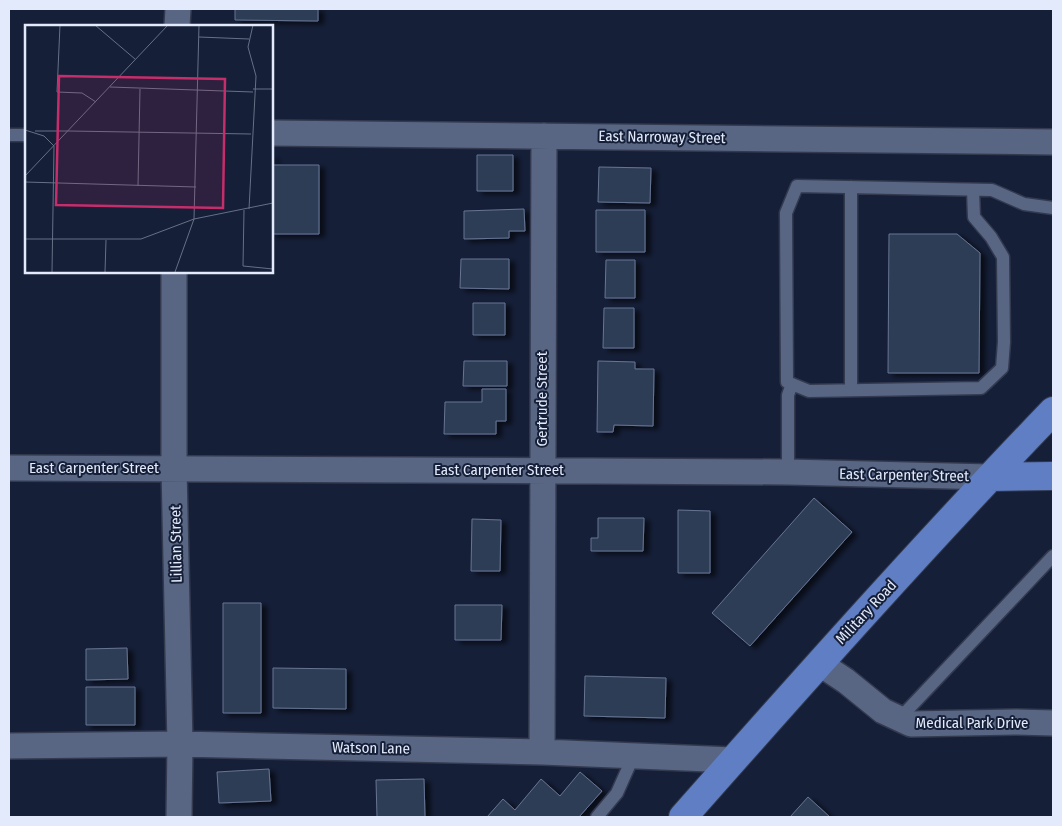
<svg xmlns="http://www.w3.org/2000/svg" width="1062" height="826" viewBox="0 0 1062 826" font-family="'Fira Sans Condensed',sans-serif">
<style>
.building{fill:#2f3c56;stroke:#677593;filter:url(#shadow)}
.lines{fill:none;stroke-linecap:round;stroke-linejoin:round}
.lane-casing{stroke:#333a4f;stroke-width:15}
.street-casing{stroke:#333a4f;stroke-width:28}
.primary-casing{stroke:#333a4f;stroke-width:30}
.lane{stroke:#586683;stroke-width:12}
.street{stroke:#586683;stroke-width:25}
.primary{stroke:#5f7ec4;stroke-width:28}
.labels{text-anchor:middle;stroke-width:4;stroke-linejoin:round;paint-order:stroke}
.street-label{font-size:15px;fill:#e2eafb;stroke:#151f38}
.inset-road{fill:none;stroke:#677086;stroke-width:1}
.view{fill:#c52d6b;fill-opacity:0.15;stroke:#c52d6b;stroke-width:2.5}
.inset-edge{fill:none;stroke:#e2eafb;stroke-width:2.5}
</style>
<defs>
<filter id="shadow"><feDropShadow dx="5.5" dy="3" stdDeviation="2.5" flood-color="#0009"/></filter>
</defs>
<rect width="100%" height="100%" fill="#151f38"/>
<!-- building -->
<path class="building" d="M 235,9 L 318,9 L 318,21 L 235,20 Z
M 477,155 L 513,155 L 513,191 L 477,191 Z
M 271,156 L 273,156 L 273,165 L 319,165 L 319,234 L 271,234 Z
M 599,167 L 651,168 L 650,203 L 598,202 Z
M 524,209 L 525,231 L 509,231 L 509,238 L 464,239 L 464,211 Z
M 596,210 L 645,210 L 645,252 L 596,252 Z
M 889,234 L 957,234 L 980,253 L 979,373 L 888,373 Z
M 461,259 L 509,259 L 509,289 L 460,288 Z
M 606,260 L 635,260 L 635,298 L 605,298 Z
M 473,303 L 505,303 L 505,335 L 473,335 Z
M 604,308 L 634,308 L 634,348 L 603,348 Z
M 464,361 L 507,361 L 507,386 L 463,386 Z
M 598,361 L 635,362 L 635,369 L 654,369 L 653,426 L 614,425 L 613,432 L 597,432 Z
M 482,389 L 506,389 L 506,421 L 496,421 L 496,434 L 444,434 L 445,402 L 482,402 Z
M 814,498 L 852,532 L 750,646 L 712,613 Z
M 678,510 L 710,511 L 710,573 L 678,573 Z
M 598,518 L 644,518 L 643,551 L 591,551 L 591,538 L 598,538 Z
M 472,519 L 501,520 L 500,571 L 471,571 Z
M 223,603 L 261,603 L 261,713 L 223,713 Z
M 455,605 L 502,605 L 501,640 L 455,640 Z
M 127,648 L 128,679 L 86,680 L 86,649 Z
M 273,668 L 346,669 L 346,709 L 273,708 Z
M 585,676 L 666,678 L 665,718 L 584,716 Z
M 86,687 L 135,687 L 135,725 L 86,725 Z
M 269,769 L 271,801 L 219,803 L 217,772 Z
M 580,772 L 602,791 L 579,817 L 487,817 L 503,799 L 515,810 L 541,779 L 560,796 Z
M 424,779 L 425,817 L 377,817 L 376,780 Z
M 808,797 L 830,817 L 790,817 Z"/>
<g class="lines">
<defs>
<path id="lane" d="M 9,135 L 26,135
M 973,190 L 974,217 L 991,237 L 1003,257 L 1004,342 L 1002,368 L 981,388 L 809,391 L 787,382 L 786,213 L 797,186 L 992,190 L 1024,204 L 1053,208
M 851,390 L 851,187
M 788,472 L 788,395 L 792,384
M 900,718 L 1053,556
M 597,817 L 617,793 L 633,757"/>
<path id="street" d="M 177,26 L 178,9
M 271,133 L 1053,142
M 174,271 L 174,468 L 180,744 L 179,817
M 9,468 L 788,472 L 990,477
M 819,663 L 846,681 L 883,711 L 911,724 L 1016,722 L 1053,723
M 9,746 L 180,744 L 542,752 L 733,760
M 542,752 L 544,136"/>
<path id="primary" d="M 990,477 L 1053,476
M 683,817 C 804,680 926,543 1053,411"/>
</defs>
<!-- lane casing -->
<use href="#lane" class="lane-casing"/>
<!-- street casing -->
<use href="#street" class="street-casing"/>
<!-- primary casing -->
<use href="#primary" class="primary-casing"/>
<!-- lane -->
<use href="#lane" class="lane"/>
<!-- street -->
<use href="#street" class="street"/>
<!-- primary -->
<use href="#primary" class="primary"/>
</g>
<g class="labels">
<!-- street labels -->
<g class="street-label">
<text transform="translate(662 137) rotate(1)" y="5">East Narroway Street</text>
<text transform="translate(542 399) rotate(-90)" y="5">Gertrude Street</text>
<text x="94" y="473">East Carpenter Street</text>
<text x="499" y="475">East Carpenter Street</text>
<text transform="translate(904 475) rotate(1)" y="5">East Carpenter Street</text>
<text transform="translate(176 544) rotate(-91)" y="5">Lillian Street</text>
<text transform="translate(866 612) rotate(-47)" y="5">Military Road</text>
<text x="972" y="728">Medical Park Drive</text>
<text transform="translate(371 748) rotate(1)" y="5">Watson Lane</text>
</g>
</g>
<!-- overview -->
<g transform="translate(25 25)">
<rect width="248" height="248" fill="#151f38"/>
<path class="inset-road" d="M 35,0 L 32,67 L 57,68 L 71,77M 70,0 L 110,34M 174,12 L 224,14M 85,62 L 228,67M 228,64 L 248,64M 0,105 L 19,111 L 29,121 L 27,247M 10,106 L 44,106M 44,106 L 226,109M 0,151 L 143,0M 0,157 L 171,162M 113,161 L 115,64M 224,184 L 231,51 L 223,22 L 228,0M 219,185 L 218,241 L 248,244M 0,214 L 116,214 L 169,194 L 248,178M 80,247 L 81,215M 150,247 L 169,194 L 174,0"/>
<path class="view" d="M 34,51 L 200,54 L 198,183 L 31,180 Z"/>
<rect width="248" height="248" class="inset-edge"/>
</g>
<!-- border -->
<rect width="1062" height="826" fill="none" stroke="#e2eafb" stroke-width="20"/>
</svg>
